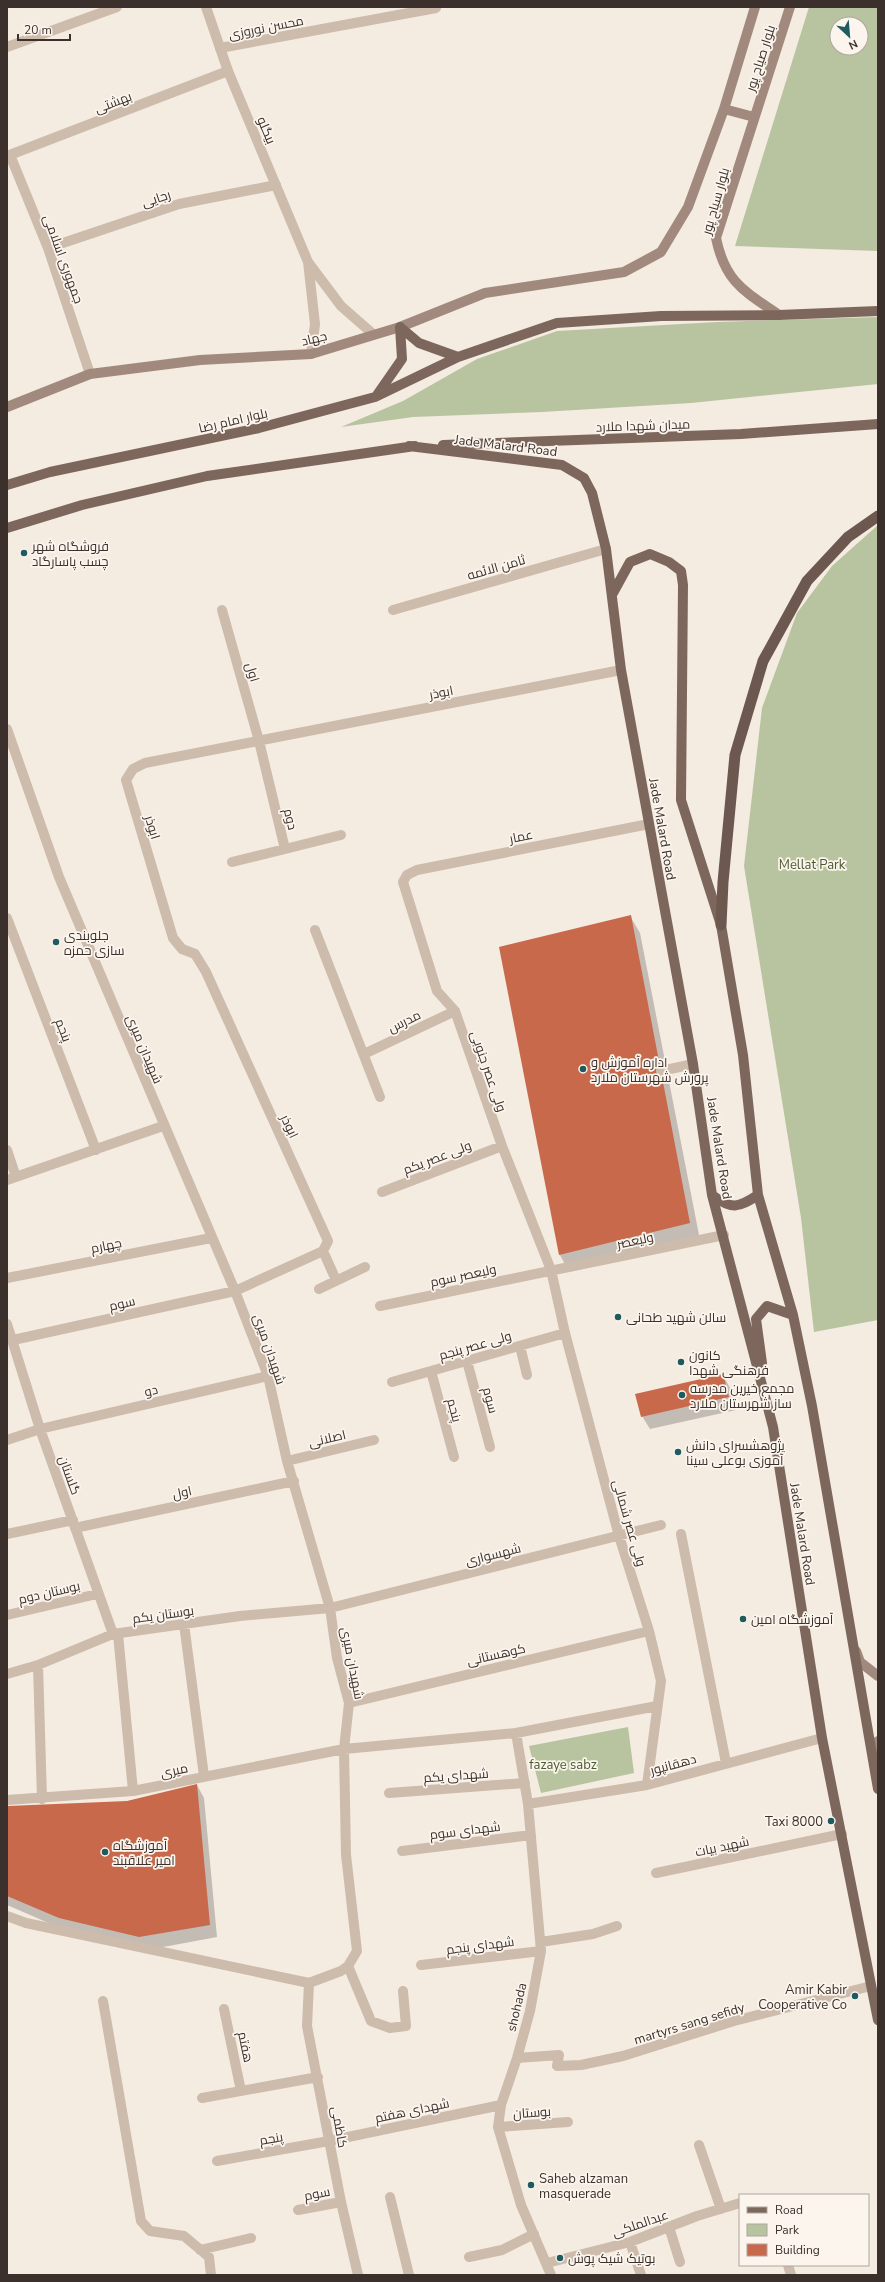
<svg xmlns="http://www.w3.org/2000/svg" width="885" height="2282" viewBox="0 0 885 2282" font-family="'Nunito Sans',Cairo,sans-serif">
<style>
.green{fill:#b8c4a0;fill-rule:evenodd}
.shadow{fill:#0003}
.building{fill:#c8694b}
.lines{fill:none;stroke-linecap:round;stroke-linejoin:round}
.service{stroke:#cdbbac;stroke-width:10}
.minor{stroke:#cdbbac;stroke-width:10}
.tertiary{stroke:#cdbbac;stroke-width:10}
.secondary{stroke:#a18a7d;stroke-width:10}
.primary{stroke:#7d675c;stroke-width:10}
.trunk{stroke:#6c584f;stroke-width:11}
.poi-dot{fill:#1f5a5e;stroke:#fbf5ee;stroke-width:1.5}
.labels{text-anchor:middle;stroke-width:3.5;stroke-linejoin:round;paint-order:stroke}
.street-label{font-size:13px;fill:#3b302b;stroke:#fbf5ee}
.poi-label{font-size:13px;fill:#3b302b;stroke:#fbf5ee;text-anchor:start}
.park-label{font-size:13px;fill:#4a5a2e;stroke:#fbf5ee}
</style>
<rect width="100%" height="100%" fill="#f4ebe1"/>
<!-- green -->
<path class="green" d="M 809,7 L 878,7 L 878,251 L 735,246 ZM 837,24 L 861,24 L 861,48 L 837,48 Z
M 878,317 L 878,384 L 691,403 L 542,412 L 413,417 L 341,427 L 403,401 L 477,359 L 557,331 L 717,322 Z
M 878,525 L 878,1320 L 814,1332 L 801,1218 L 744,866 L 762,708 L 797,613 L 832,566 Z
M 628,1727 L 634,1773 L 541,1793 L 529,1746 Z"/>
<!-- shadow -->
<path class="shadow" d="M 630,916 L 640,933 L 700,1240 L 569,1272 L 560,1255 Z
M 723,1375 L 730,1388 L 736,1410 L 650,1429 L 642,1416 Z
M 197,1785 L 204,1798 L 217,1937 L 147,1950 L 67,1931 L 7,1905 L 9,1807 L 127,1802 Z"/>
<!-- building -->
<path class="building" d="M 631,915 L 690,1223 L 559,1255 L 499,947 Z
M 723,1374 L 729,1397 L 641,1417 L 635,1394 Z
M 197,1784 L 210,1925 L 139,1937 L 59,1918 L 7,1896 L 8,1806 L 127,1801 Z"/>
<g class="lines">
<!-- service -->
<path class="service" d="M 390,2197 L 409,2275"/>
<!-- minor -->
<path class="minor" d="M 7,47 L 117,7
M 220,48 L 436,8
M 10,155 L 48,248 L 90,374
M 7,156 L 228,71
M 48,248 L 179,204 L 276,185
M 222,610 L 259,741 L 285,849 L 232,862
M 393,610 L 606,549
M 7,729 L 59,877 L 235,1291 L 268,1376 L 287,1461 L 330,1608 L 337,1658 L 349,1703 L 344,1749 L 346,1855 L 357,1951 L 348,1966 L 341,1971 L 309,1983
M 285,849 L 341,835
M 7,918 L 96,1150
M 315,930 L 380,1097
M 364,1054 L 455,1011
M 661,1071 L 693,1064
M 7,1150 L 16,1177
M 7,1180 L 163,1126
M 382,1192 L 502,1146
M 323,1251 L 336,1280
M 7,1278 L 211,1238
M 319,1289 L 365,1267
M 380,1306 L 724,1235
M 7,1324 L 40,1429 L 113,1634
M 13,1340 L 235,1291 L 323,1251 L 328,1241 L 206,972 L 195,954 L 182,949 L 173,938 L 126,780 L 133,769 L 145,763 L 621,670
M 520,1346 L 527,1375
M 467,1361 L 490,1447
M 431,1371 L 454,1457
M 392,1382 L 565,1333
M 7,1440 L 40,1429 L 268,1376
M 287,1461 L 374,1440
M 75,1528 L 294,1481
M 7,1534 L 73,1520
M 681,1534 L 726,1763
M 7,1615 L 97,1594
M 184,1624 L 204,1776
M 118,1634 L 133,1791
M 38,1665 L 42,1799
M 7,1674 L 38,1665 L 113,1634 L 240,1616 L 330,1608 L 661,1525
M 349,1703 L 649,1631
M 516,1733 L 528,1804 L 541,1951 L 530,2011 L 517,2058 L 501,2105 L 498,2127 L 521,2205 L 551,2275
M 647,1785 L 661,1681 L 649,1631 L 619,1536 L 565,1333 L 551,1270 L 502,1146 L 455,1011 L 437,991 L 403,882 L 407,875 L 417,870 L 649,824
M 389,1793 L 525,1783
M 7,1800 L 133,1791 L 344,1749 L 516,1733 L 657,1706
M 528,1804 L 647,1785 L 822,1738
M 402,1851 L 531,1835
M 656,1873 L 842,1834
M 7,1916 L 26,1923 L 309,1983
M 541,1942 L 593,1934 L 617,1926
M 421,1965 L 541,1951
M 348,1966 L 371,2021 L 390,2028 L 406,2026 L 403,1991
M 309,1983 L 307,2026 L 341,2202 L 358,2275
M 103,2001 L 141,2221 L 150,2231 L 184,2236 L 209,2257 L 211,2275
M 224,2009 L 241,2091
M 517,2058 L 559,2055 L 557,2066 L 581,2065 L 623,2056 L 734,2021 L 871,1986
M 202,2098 L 318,2077
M 498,2127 L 568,2122
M 699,2145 L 721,2209
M 217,2161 L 329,2141 L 501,2105
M 298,2210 L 341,2202
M 669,2227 L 680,2262
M 630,2242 L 641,2275
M 200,2250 L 251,2238
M 469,2257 L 502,2250 L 534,2234
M 547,2263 L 630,2242 L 697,2216 L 740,2203
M 788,2265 L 791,2275"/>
<!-- tertiary -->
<path class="tertiary" d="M 206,7 L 228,71 L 308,262 L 341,306 L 373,334
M 308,262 L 315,324 L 311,354"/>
<!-- secondary -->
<path class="secondary" d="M 724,109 L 754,117
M 779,315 C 744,291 725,282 716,238 L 790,7
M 7,407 L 90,374 L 200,360 L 311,354 L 400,327 L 485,293 L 624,272 L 661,252 L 688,207 L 724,109 L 755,7
M 856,1651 L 860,1662 L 878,1676
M 875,1758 L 875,1746 L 878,1741"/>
<!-- primary -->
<path class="primary" d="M 400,327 L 419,343 L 458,357
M 377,395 L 402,359 L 400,327
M 443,445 L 741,434 L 878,424
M 409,446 L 562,465 L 584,478 L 592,493 L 606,549 L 621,670 L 693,1064 L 712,1195 L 773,1427 L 822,1738 L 878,2020
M 7,485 L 50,472 L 259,428 L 375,397 L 458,357 L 557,323 L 661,316 L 779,315 L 878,311
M 7,528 L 82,505 L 207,476 L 415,446
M 613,593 L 630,562 L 650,554 L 669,562 L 681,571 L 683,585 L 681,800 L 721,925 L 743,1055 L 758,1195 L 793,1315 L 812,1406 L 878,1789
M 712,1195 C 732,1210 738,1208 758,1195
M 762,1363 L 756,1319 L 767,1306 L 793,1315"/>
<!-- trunk -->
<path class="trunk" d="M 721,925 L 723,882 L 735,755 L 763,661 L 807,581 L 848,537 L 878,516"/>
</g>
<!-- markers -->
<g class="poi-dot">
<circle cx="24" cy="553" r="4"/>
<circle cx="56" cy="942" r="4"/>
<circle cx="583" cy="1069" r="4"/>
<circle cx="618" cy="1317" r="4"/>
<circle cx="681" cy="1362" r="4"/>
<circle cx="682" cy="1395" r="4"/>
<circle cx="678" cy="1452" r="4"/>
<circle cx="743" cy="1619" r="4"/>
<circle cx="831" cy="1821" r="4"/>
<circle cx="105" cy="1852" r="4"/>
<circle cx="855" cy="1996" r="4"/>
<circle cx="531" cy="2185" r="4"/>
<circle cx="560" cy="2258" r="4"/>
</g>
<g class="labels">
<!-- street labels -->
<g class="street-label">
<text transform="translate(266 27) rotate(-11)" y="5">محسن نوروزی</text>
<text transform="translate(760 58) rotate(-72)" y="5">بلوار صیاح پور</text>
<text transform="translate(113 102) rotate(-21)" y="5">بهشتی</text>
<text transform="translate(267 130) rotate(67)" y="5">بیگلو</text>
<text transform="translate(156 198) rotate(-18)" y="5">رجایی</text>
<text transform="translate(715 201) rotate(-74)" y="5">بلوار سیاح پور</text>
<text transform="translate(64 259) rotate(70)" y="5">جمهوری اسلامی</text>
<text transform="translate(314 338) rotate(-13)" y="5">جهاد</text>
<text transform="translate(233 420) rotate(-13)" y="5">بلوار امام رضا</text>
<text transform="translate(643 425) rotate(-2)" y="5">میدان شهدا ملارد</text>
<text transform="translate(506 445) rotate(7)" y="5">Jade Malard Road</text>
<text transform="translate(496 567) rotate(-16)" y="5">ثامن الائمه</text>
<text transform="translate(253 672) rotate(74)" y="5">اول</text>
<text transform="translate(441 692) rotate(-11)" y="5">ابوذر</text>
<text transform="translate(291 819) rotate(77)" y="5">دوم</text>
<text transform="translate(153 827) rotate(73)" y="5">ابوذر</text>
<text transform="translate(663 829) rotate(80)" y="5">Jade Malard Road</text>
<text transform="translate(521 836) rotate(-11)" y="5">عمار</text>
<text transform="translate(404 1021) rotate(-26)" y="5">مدرس</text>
<text transform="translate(64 1030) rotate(69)" y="5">پنجم</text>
<text transform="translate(145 1049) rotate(67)" y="5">شهیدان میری</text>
<text transform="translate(489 1071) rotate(71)" y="5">ولی عصر جنوبی</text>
<text transform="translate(290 1126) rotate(65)" y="5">ابوذر</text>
<text transform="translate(720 1148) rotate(81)" y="5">Jade Malard Road</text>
<text transform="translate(437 1157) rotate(-21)" y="5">ولی عصر یکم</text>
<text transform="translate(635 1240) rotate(-12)" y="5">ولیعصر</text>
<text transform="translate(106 1245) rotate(-11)" y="5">چهارم</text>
<text transform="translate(463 1275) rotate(-12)" y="5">ولیعصر سوم</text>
<text transform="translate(122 1303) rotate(-13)" y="5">سوم</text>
<text transform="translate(475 1345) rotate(-16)" y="5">ولی عصر پنجم</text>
<text transform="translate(270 1349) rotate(71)" y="5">شهیدان میری</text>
<text transform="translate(151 1390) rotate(-13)" y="5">دو</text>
<text transform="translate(491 1400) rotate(75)" y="5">سوم</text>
<text transform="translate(455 1410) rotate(75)" y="5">پنجم</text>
<text transform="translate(327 1438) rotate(-13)" y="5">اصلانی</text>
<text transform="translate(70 1475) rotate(70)" y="5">گلستان</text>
<text transform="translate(182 1492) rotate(-12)" y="5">اول</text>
<text transform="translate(630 1523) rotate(74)" y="5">ولی عصر شمالی</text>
<text transform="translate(803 1534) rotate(81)" y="5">Jade Malard Road</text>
<text transform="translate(493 1554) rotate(-14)" y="5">شهسواری</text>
<text transform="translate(49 1592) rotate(-13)" y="5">بوستان دوم</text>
<text transform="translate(163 1614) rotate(-8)" y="5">بوستان یکم</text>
<text transform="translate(496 1654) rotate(-13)" y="5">کوهستانی</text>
<text transform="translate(353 1663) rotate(79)" y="5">شهیدان میری</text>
<text transform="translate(673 1764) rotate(-15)" y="5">دهقانپور</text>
<text transform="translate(174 1770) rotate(-12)" y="5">میری</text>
<text transform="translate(456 1775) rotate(-4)" y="5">شهدای یکم</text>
<text transform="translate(465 1830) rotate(-7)" y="5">شهدای سوم</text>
<text transform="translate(722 1846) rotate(-12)" y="5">شهید بیات</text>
<text transform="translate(480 1945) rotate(-7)" y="5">شهدای پنجم</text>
<text transform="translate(516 2007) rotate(-77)" y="5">shohada</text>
<text transform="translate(689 2023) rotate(-17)" y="5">martyrs sang sefidy</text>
<text transform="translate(246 2047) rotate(78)" y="5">هفتم</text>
<text transform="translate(412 2110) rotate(-12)" y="5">شهدای هفتم</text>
<text transform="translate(532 2112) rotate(-4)" y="5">بوستان</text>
<text transform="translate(340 2127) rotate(80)" y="5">کاظمی</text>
<text transform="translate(271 2138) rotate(-10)" y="5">پنجم</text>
<text transform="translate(317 2193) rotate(-11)" y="5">سوم</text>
<text transform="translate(640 2223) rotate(-19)" y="5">عبدالملکی</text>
</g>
<!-- poi labels -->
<g class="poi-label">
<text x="32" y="551">فروشگاه شهر<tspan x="32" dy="15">چسب پاسارگاد</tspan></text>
<text x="64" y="940">جلوبندی<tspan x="64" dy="15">سازی حمزه</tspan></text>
<text x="591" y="1067">اداره آموزش و<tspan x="591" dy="15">پرورش شهرستان ملارد</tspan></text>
<text x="626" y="1322">سالن شهید طحانی</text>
<text x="689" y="1360">کانون<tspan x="689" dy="15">فرهنگی شهدا</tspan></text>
<text x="690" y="1393">مجمع خیرین مدرسه<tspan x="690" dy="15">ساز شهرستان ملارد</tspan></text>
<text x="686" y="1450">پژوهشسرای دانش<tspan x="686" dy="15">آموزی بوعلی سینا</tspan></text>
<text x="751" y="1624">آموزشگاه امین</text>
<text x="823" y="1826" text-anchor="end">Taxi 8000</text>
<text x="113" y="1850">آموزشگاه<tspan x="113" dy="15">امیر علاقبند</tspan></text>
<text x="847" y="1994" text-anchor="end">Amir Kabir<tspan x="847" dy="15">Cooperative Co</tspan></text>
<text x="539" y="2183">Saheb alzaman<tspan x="539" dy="15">masquerade</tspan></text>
<text x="568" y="2263">بوتیک شیک پوش</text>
</g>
<!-- park labels -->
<g class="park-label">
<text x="812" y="869">Mellat Park</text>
<text x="563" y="1769">fazaye sabz</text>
</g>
</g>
<!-- border -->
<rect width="885" height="2282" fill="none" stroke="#3b302b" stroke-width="16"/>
<!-- legend -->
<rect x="739" y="2194" width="130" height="72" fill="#fbf5ee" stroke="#aea6a0"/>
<rect x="747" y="2207" width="20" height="6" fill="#7d675c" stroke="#aea6a0"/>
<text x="775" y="2214" font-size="12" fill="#3b302b">Road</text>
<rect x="747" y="2224" width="20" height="12" fill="#b8c4a0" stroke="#aea6a0"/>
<text x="775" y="2234" font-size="12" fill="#3b302b">Park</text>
<rect x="747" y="2244" width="20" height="12" fill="#c8694b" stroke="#aea6a0"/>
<text x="775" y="2254" font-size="12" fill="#3b302b">Building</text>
<!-- north arrow -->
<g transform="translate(849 36) rotate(154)"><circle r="19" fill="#fbf5ee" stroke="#aea6a0"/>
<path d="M0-3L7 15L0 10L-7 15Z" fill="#1f5a5e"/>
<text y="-6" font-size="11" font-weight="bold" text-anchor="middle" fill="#3b302b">N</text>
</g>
<!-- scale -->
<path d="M18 34v6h52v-6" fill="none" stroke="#3b302b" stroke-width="2"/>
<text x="24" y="34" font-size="12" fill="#3b302b" stroke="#fbf5ee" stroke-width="3" paint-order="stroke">20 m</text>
</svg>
